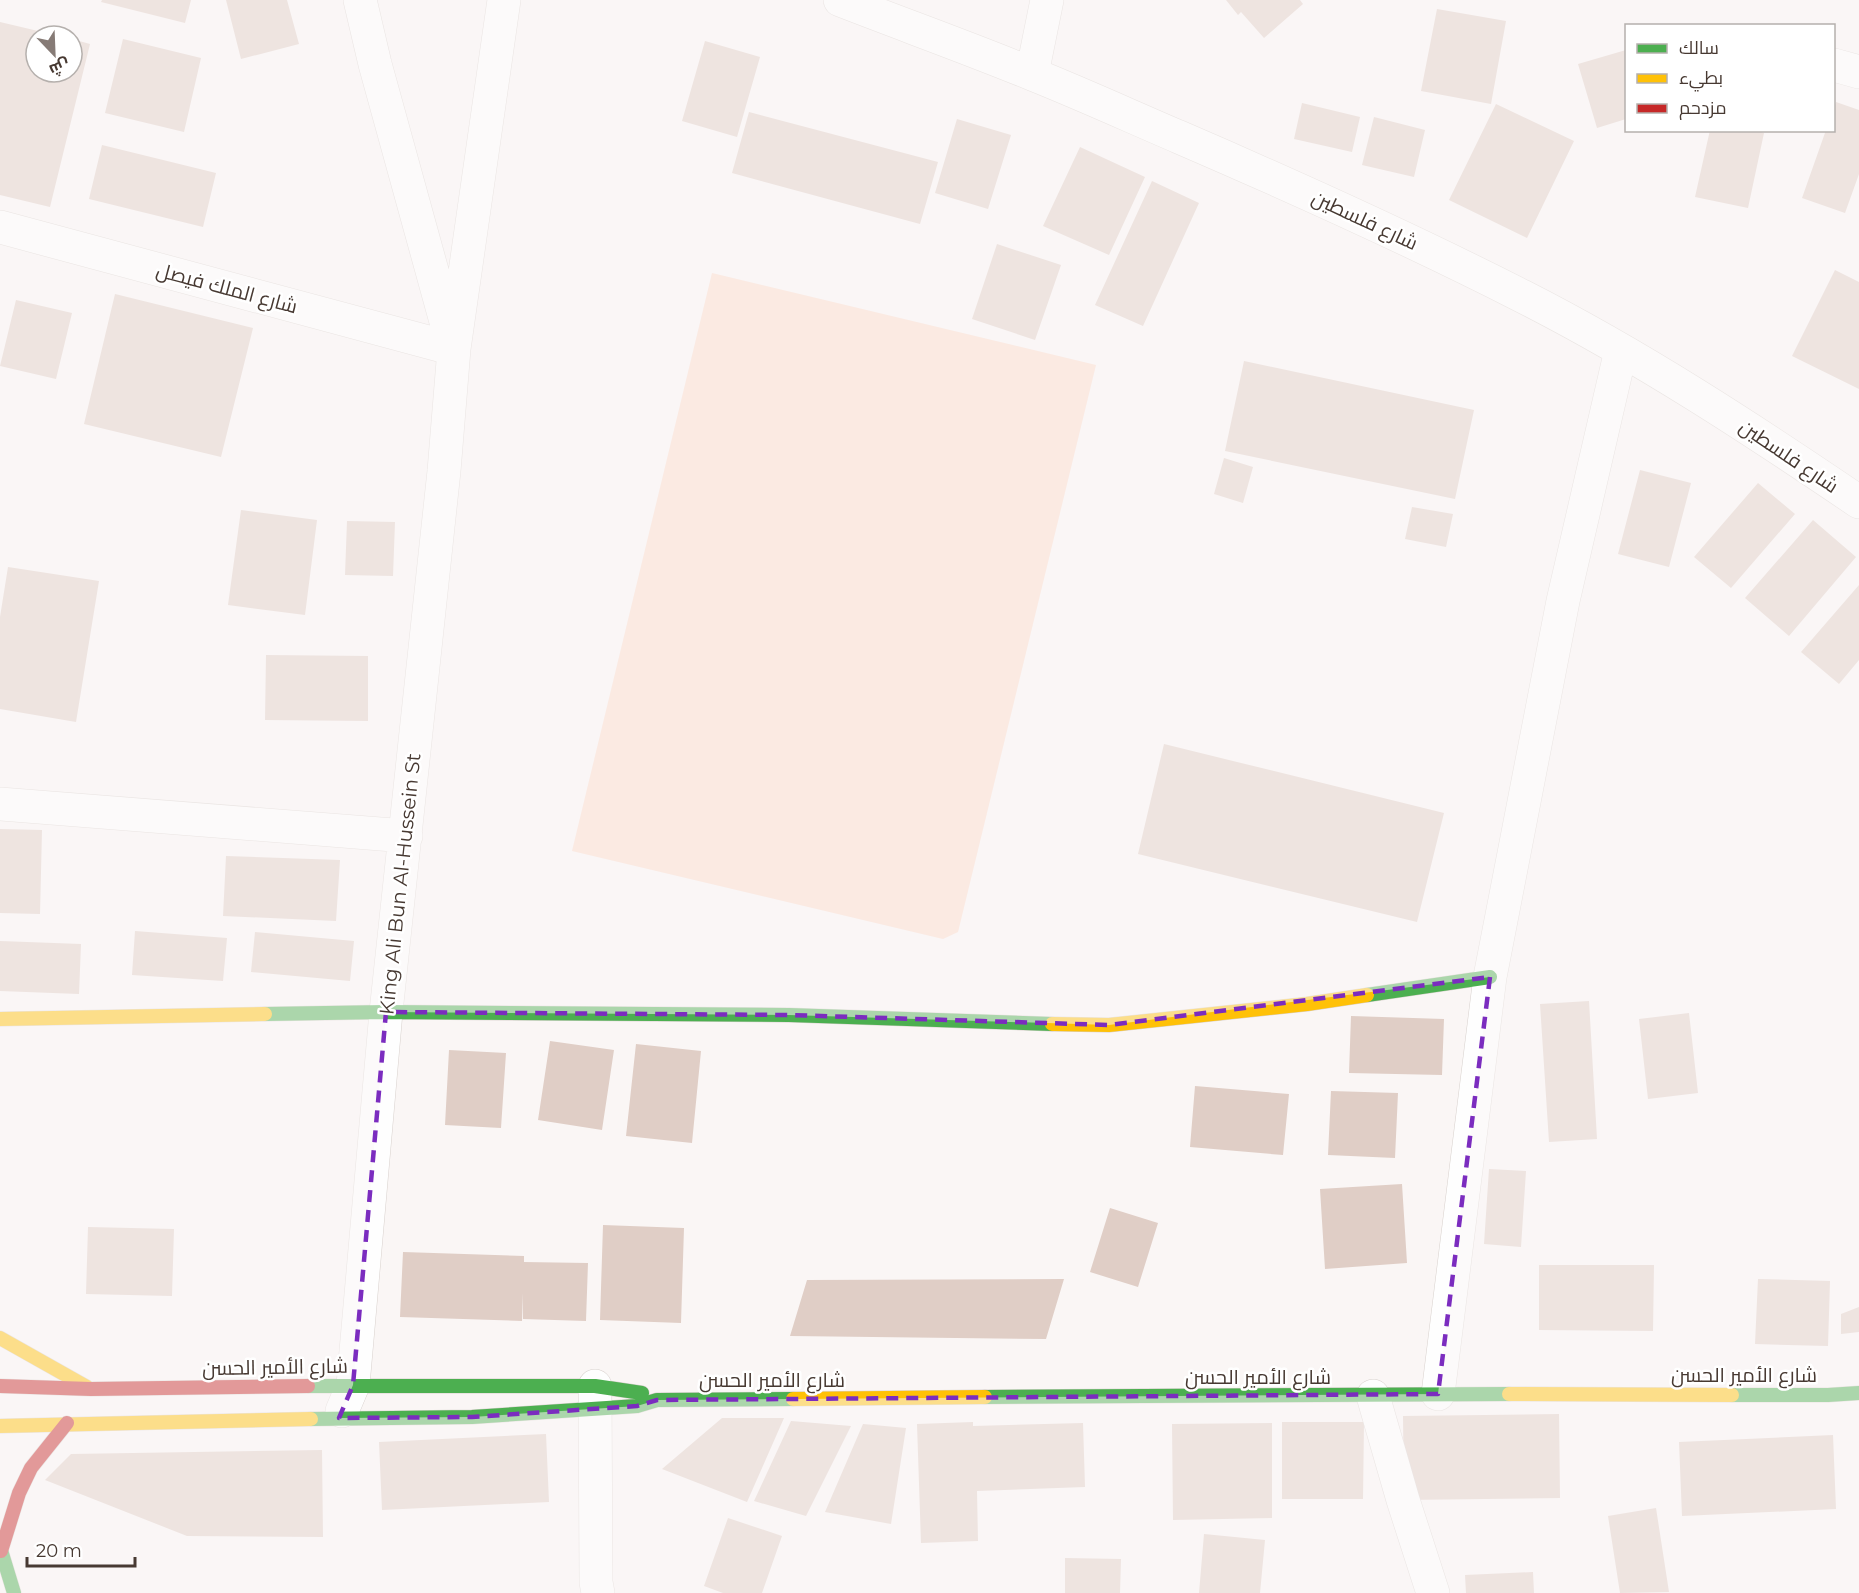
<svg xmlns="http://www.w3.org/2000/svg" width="1859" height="1593" viewBox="0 0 1859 1593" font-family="Montserrat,Cairo,sans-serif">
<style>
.green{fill:#fcdbcb}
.building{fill:#e0cec6}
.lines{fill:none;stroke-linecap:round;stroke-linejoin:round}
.street-casing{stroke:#d8d1cd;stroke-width:34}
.fast-casing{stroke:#d8d1cd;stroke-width:15}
.slow-casing{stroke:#d8d1cd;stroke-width:15}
.jam-casing{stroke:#d8d1cd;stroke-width:15}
.street{stroke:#fefefe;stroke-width:33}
.fast{stroke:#4caf50;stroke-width:14}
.slow{stroke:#ffc107;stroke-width:14}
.jam{stroke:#c62828;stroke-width:14}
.marked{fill:none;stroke:#7b2cbf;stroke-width:4.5;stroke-dasharray:12 8;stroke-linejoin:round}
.labels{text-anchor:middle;stroke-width:5;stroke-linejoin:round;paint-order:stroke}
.street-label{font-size:20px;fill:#473932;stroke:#fff}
</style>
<rect width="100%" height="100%" fill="#faf6f5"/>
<!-- green -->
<path class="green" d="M 712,273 L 1096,365 L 958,932 L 943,939 L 572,851 Z"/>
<!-- building -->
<path class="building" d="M 102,0 L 191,0 L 185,23 L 101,2 Z
M 226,0 L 287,0 L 299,44 L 241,59 Z
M 1226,0 L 1300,0 L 1303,4 L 1264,38 L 1241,12 L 1238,15 Z
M 1437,9 L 1506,21 L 1491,104 L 1421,91 Z
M 0,22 L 55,35 L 36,36 L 36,72 L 72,72 L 72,39 L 90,44 L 50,207 L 0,195 Z
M 123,39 L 201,58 L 184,132 L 105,113 Z
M 705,41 L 760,57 L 737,137 L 682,121 Z
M 1626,50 L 1626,119 L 1597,128 L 1578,64 Z
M 1836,102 L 1859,110 L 1859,174 L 1845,213 L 1802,198 L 1826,130 L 1834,130 L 1834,110 Z
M 1302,103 L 1360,117 L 1352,152 L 1294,139 Z
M 1496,104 L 1574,141 L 1527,238 L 1449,200 Z
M 749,112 L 938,162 L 920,224 L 732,173 Z
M 1374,117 L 1425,130 L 1414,177 L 1362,165 Z
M 957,119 L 1011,135 L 988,209 L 935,193 Z
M 1710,130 L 1752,130 L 1764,133 L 1748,208 L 1695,197 Z
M 102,145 L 216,173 L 203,227 L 89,199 Z
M 1080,147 L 1145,177 L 1109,255 L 1043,226 Z
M 1152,181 L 1199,203 L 1143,326 L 1095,305 Z
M 997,244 L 1061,265 L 1035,340 L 972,319 Z
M 1835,270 L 1859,282 L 1859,389 L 1792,356 Z
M 115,294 L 253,328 L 221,457 L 84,424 Z
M 16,300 L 72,313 L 56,379 L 0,366 Z
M 1244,361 L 1474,410 L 1455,499 L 1225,451 Z
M 1224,458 L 1253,467 L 1243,503 L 1214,494 Z
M 1640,470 L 1691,483 L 1669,567 L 1618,554 Z
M 1758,483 L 1795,514 L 1731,588 L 1694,557 Z
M 1412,507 L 1453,514 L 1446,547 L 1405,539 Z
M 241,510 L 317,520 L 305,615 L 228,605 Z
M 1813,520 L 1856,557 L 1789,636 L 1745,598 Z
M 347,521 L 395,522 L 393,576 L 345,575 Z
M 8,567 L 99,581 L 76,722 L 0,709 L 0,617 Z
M 1859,585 L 1859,660 L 1839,684 L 1801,652 Z
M 266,655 L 368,656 L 368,721 L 265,720 Z
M 1164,744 L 1444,813 L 1417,922 L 1138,854 Z
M 0,829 L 42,830 L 40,914 L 0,913 Z
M 226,856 L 340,860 L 336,921 L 223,916 Z
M 135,931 L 227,938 L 223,981 L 132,975 Z
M 255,932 L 354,941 L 350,981 L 251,972 Z
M 0,941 L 81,944 L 79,994 L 0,991 Z
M 1589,1001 L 1597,1139 L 1549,1142 L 1540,1004 Z
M 1689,1013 L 1698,1093 L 1648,1099 L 1639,1019 Z
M 1351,1016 L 1444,1019 L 1442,1075 L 1349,1073 Z
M 550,1041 L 614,1050 L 602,1130 L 538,1120 Z
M 636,1044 L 701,1051 L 692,1143 L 626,1136 Z
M 449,1050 L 506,1053 L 501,1128 L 445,1125 Z
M 1195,1086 L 1289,1094 L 1283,1155 L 1190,1147 Z
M 1331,1091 L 1398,1093 L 1395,1158 L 1328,1155 Z
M 1489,1169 L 1526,1171 L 1521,1247 L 1484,1244 Z
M 1402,1184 L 1407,1263 L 1325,1269 L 1320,1189 Z
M 1110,1208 L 1158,1223 L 1138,1287 L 1090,1272 Z
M 603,1225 L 684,1228 L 681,1323 L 600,1320 Z
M 88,1227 L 174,1229 L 172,1296 L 86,1294 Z
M 403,1252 L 524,1256 L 524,1262 L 588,1263 L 586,1321 L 523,1319 L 523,1293 L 522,1321 L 400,1317 Z
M 1539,1265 L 1654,1265 L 1653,1331 L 1539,1330 Z
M 1064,1279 L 1046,1339 L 790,1336 L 807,1280 Z
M 1758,1279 L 1830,1281 L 1828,1346 L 1755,1344 Z
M 1859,1307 L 1859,1332 L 1841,1334 L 1841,1314 Z
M 1559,1414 L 1560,1498 L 1404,1500 L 1403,1416 Z
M 722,1418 L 784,1418 L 747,1502 L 662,1469 Z
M 791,1421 L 851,1426 L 806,1516 L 754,1501 Z
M 973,1422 L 973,1426 L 1083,1423 L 1085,1487 L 977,1491 L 978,1541 L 921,1543 L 917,1424 Z
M 1282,1422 L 1364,1422 L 1363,1499 L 1282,1499 Z
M 1272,1423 L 1272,1518 L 1173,1520 L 1172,1424 Z
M 863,1424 L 906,1428 L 891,1524 L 825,1512 Z
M 546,1434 L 549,1502 L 382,1510 L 379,1442 Z
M 1833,1435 L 1836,1509 L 1682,1516 L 1679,1442 Z
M 322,1450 L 323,1537 L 187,1536 L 45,1480 L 71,1454 Z
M 1656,1508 L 1669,1592 L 1620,1593 L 1608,1516 Z
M 728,1518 L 782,1536 L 762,1593 L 723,1593 L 704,1586 Z
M 1204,1534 L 1265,1540 L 1260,1593 L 1199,1593 Z
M 1065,1558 L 1121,1559 L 1120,1593 L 1065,1593 Z
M 1533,1572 L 1534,1593 L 1466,1593 L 1465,1575 Z"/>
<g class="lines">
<defs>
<path id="street" d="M 360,0 L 375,64 L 450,336
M 840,0 C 904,25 969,48 1032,74 C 1082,94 1130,116 1179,137 C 1295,187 1410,239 1522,296 C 1640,356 1750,428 1859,502
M 1834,65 L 1859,72
M 1032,74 L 1047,0
M 0,227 L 454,349
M 0,804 L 406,836
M 595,1386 L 596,1582 L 598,1593
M 1438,1394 L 1490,977 L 1563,601 L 1621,350
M 1373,1396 L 1403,1500 L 1433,1593
M 342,1411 L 353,1385 L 386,1012 L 444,471 L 454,349 L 504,0"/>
<path id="fast" d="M 1367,995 L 1490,977
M 265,1014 L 386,1012 L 789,1015 L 1052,1024
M 308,1386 L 595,1386 L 642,1393
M 1732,1395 L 1828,1395 L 1859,1393
M 985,1397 L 1509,1394
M 311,1419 L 472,1417 L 637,1406 L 657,1400 L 793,1399
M 0,1547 L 14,1593"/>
<path id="slow" d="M 0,1019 L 265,1014
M 1052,1024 L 1109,1025 L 1307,1004 L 1367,995
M 0,1338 L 87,1387
M 1509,1394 L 1732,1395
M 793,1399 L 985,1397
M 0,1426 L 311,1419"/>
<path id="jam" d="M 0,1386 L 91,1389 L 308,1386
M 1,1551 L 19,1493 L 31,1468 L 67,1423"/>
</defs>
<!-- street casing -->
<use href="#street" class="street-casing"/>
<!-- fast casing -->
<use href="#fast" class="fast-casing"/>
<!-- slow casing -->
<use href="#slow" class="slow-casing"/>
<!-- jam casing -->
<use href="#jam" class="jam-casing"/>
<!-- street -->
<use href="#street" class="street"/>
<!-- fast -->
<use href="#fast" class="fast"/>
<!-- slow -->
<use href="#slow" class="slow"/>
<!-- jam -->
<use href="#jam" class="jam"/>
</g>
<!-- marked area -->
<path d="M0 0H1859V1593H0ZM 1490,977 L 1438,1394 L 657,1400 L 637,1406 L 472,1417 L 339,1418 L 353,1385 L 386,1012 L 789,1015 L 1109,1025 Z" fill="#faf6f5" fill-opacity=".55" fill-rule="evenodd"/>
<path class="marked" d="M 1490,977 L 1438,1394 L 657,1400 L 637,1406 L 472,1417 L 339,1418 L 353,1385 L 386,1012 L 789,1015 L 1109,1025 Z"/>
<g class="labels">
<!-- street labels -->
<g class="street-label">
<text transform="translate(1365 220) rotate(25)" y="7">شارع فلسطين</text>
<text transform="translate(227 288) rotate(15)" y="7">شارع الملك فيصل</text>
<text transform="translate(1789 456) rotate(34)" y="7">شارع فلسطين</text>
<text transform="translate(400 884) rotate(-84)" y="7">King Ali Bun Al-Hussein St</text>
<text transform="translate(275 1367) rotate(-1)" y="7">شارع الأمير الحسن</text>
<text x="1744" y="1382">شارع الأمير الحسن</text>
<text x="1258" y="1384">شارع الأمير الحسن</text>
<text x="772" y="1387">شارع الأمير الحسن</text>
</g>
</g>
<!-- legend -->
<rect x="1625" y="24" width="210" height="108" fill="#ffffff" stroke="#b5b0ad" stroke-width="1.5"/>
<rect x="1637" y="44" width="30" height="9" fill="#4caf50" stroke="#b5b0ad" stroke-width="1.5"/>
<text x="1679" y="54" font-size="18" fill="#473932">سالك</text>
<rect x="1637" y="74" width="30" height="9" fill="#ffc107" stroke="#b5b0ad" stroke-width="1.5"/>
<text x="1679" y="84" font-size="18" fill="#473932">بطيء</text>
<rect x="1637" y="104" width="30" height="9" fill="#c62828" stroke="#b5b0ad" stroke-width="1.5"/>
<text x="1679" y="114" font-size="18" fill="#473932">مزدحم</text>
<!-- north arrow -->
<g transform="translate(54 54) rotate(157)"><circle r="28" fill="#ffffff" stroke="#b5b0ad" stroke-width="1.5"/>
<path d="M0-4.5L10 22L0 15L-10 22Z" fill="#867b76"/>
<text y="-9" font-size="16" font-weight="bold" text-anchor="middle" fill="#473932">ش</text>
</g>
<!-- scale -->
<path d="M27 1557v9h108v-9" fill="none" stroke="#473932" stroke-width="3"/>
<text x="36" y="1557" font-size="18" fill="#473932" stroke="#ffffff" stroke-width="4.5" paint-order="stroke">20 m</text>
</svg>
